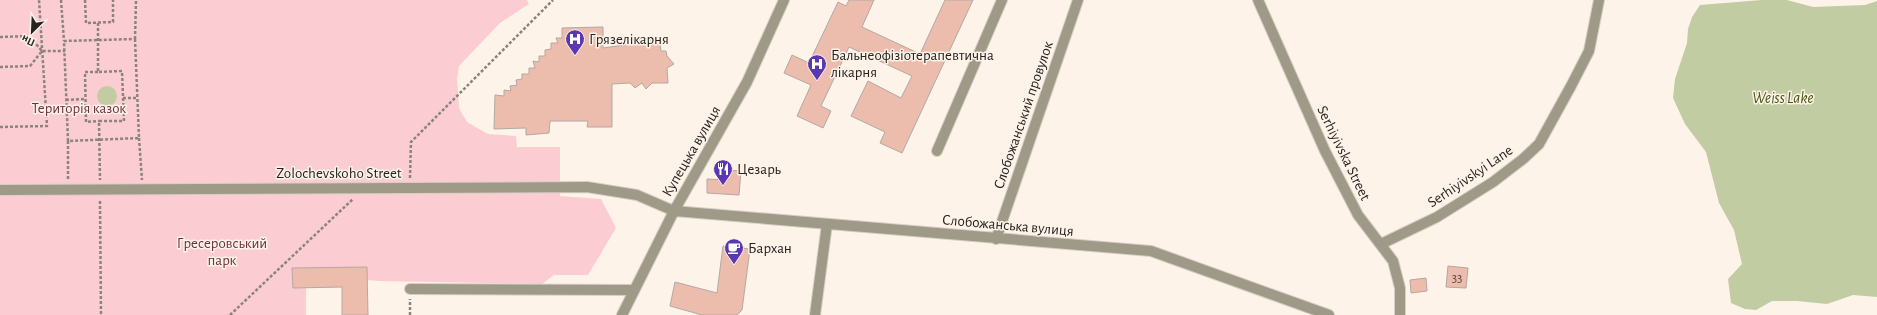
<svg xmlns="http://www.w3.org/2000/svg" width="1877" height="315" viewBox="0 0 1877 315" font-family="'Alegreya Sans',sans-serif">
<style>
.green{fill:#fbcdd2}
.water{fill:#c1cca2}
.building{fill:#ecbdad;stroke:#b4a7a3}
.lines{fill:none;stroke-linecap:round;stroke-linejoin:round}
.minor-casing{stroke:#d6cec5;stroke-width:12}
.path{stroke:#8a847d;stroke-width:2.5;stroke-dasharray:3 2;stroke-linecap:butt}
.minor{stroke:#9f9987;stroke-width:10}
.labels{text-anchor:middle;stroke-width:3;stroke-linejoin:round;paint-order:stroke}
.number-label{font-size:13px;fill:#584a42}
.poi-label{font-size:15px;fill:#26231f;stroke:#fdf3e9;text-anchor:start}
.park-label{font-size:15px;fill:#6f313b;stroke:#fdf3e9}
.street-label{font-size:15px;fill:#26231f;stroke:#fdf3e9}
.water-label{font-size:16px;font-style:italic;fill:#485513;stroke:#fdf3e9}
</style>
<rect width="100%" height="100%" fill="#fdf3e9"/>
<!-- green -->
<path class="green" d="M 0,0 L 527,0 L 529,4 L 500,23 L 459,66 L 457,78 L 459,108 L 467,122 L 488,134 L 516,136 L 517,147 L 560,147 L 560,196 L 601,199 L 616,228 L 588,275 L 554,275 L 542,284 L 380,281 L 306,276 L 306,315 L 0,315 Z"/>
<!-- water -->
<path class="water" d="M 1762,0 L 1787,0 L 1813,7 L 1865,5 L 1877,1 L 1877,297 L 1853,295 L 1827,304 L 1797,301 L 1772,301 L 1756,310 L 1745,309 L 1731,303 L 1728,279 L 1742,264 L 1734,230 L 1719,203 L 1706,152 L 1685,124 L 1673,98 L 1675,79 L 1687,43 L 1688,29 L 1692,17 L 1700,5 Z
M97 96a10 10 0 1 1 20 0a10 10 0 1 1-20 0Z"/>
<!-- building -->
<path class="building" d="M 849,0 L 874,0 L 862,27 L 920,54 L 945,0 L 973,0 L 902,153 L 880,143 L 885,132 L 851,116 L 868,81 L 901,98 L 912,76 L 849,47 L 821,106 L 831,111 L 823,128 L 797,116 L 811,85 L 784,73 L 792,55 L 809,63 L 838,2 L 846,6 Z
M 603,27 L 603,48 L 631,44 L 638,38 L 643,45 L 649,38 L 654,44 L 660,44 L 661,51 L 666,51 L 667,56 L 674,64 L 667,68 L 668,83 L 652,83 L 646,89 L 642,83 L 635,88 L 630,83 L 612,84 L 612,127 L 587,127 L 588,121 L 550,121 L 549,133 L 526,135 L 526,128 L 494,129 L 495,95 L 504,96 L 504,90 L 511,91 L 510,86 L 517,85 L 516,80 L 522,79 L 522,74 L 529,74 L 529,68 L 535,68 L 533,61 L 539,62 L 539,56 L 545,56 L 545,50 L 551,49 L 551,43 L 558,43 L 556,38 L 562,38 L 562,28 Z
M 728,170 L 741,171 L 739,195 L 707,193 L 707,179 L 727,180 Z
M 723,246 L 750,249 L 742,310 L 737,315 L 702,315 L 670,306 L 675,282 L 717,293 Z
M 1448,266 L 1468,268 L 1466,288 L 1446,287 Z
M 367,267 L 368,315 L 342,315 L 342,287 L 293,288 L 292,268 Z
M 1426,278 L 1427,291 L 1411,293 L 1410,280 Z"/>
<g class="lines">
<defs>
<path id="minor" d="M 1258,0 L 1325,151 L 1358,215 L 1393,261 L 1400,288 L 1400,315
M 937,151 L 1002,0
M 0,190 L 587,187 L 637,195 L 674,211 L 1151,251 L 1329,315
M 996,239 L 1078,0
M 1381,244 L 1437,217 L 1493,182 L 1523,159 L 1539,144 L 1571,86 L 1589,51 L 1599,0
M 410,289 L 633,290
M 622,315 L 674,211 L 747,82 L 784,0
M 815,315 L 827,224"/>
</defs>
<!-- minor casing -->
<use href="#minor" class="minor-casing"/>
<!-- path -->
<path class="path" d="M 61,0 L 64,41
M 85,0 L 86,23 L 113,22 L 113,0
M 98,23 L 98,72 L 122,71 L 124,121 L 99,121 L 100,180
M 0,37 L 29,36 L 42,51
M 135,39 L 139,138 L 68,141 L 64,41 Z
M 135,39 L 136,0
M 0,67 L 30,66 L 42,51 L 65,51
M 98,72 L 85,72 L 86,122 L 99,121
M 123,98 L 138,98
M 66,100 L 86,99
M 0,127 L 47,126 L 39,0
M 139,138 L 142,180
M 68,141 L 68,180
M 410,178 L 411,142 L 553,0
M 100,201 L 101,315
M 230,315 L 353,199
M 410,315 L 410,299"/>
<!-- minor -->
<use href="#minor" class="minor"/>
</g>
<!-- icons -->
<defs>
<symbol id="hospital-pin" viewBox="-11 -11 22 30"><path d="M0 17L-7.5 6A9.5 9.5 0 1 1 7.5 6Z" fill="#5b38b1" stroke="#fdf3e9"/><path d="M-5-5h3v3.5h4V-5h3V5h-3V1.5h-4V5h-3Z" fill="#fff"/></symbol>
<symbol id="restaurant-pin" viewBox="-11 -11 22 30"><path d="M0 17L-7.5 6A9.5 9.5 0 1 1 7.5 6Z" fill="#5b38b1" stroke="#fdf3e9"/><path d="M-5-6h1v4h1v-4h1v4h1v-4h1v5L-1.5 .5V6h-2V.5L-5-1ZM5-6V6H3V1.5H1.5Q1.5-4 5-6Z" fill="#fff"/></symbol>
<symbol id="cafe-pin" viewBox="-11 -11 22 30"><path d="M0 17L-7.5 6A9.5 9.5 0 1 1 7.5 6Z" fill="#5b38b1" stroke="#fdf3e9"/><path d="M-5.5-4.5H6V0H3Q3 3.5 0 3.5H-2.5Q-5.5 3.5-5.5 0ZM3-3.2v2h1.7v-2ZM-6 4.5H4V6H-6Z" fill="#fff"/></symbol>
</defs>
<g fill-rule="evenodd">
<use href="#hospital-pin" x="564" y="28" width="22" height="30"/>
<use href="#hospital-pin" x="806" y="53" width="22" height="30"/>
<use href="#restaurant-pin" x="712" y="158" width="22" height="30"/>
<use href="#cafe-pin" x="723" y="237" width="22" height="30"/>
</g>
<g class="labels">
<!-- number labels -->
<g class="number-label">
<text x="1457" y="282">33</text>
</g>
<!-- poi labels -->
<g class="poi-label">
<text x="589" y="44">Грязелікарня</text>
<text x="831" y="60">Бальнеофізіотерапевтична<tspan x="831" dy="17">лікарня</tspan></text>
<text x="737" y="174">Цезарь</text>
<text x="748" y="253">Бархан</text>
</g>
<!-- park labels -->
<g class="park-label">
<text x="79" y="113">Територія казок</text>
<text x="222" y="248">Гресеровський<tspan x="222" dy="17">парк</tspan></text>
</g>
<!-- street labels -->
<g class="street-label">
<text transform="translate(1023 115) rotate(-71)" y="5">Слобожанський провулок</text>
<text transform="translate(691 151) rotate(-60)" y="5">Купецька вулиця</text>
<text transform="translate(1344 153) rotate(64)" y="5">Serhiyivska Street</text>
<text x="339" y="178">Zolochevskoho Street</text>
<text transform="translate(1470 176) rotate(-34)" y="5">Serhiyivskyi Lane</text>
<text transform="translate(1008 225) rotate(5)" y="5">Слобожанська вулиця</text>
</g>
<!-- water labels -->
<g class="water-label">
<text x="1783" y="103">Weiss Lake</text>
</g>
</g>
<!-- north arrow -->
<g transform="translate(32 32) rotate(204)" stroke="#fdf3e9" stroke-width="3" paint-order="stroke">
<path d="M0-3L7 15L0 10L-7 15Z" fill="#26231f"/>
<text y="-6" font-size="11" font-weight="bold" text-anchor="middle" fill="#26231f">Пн</text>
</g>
</svg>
